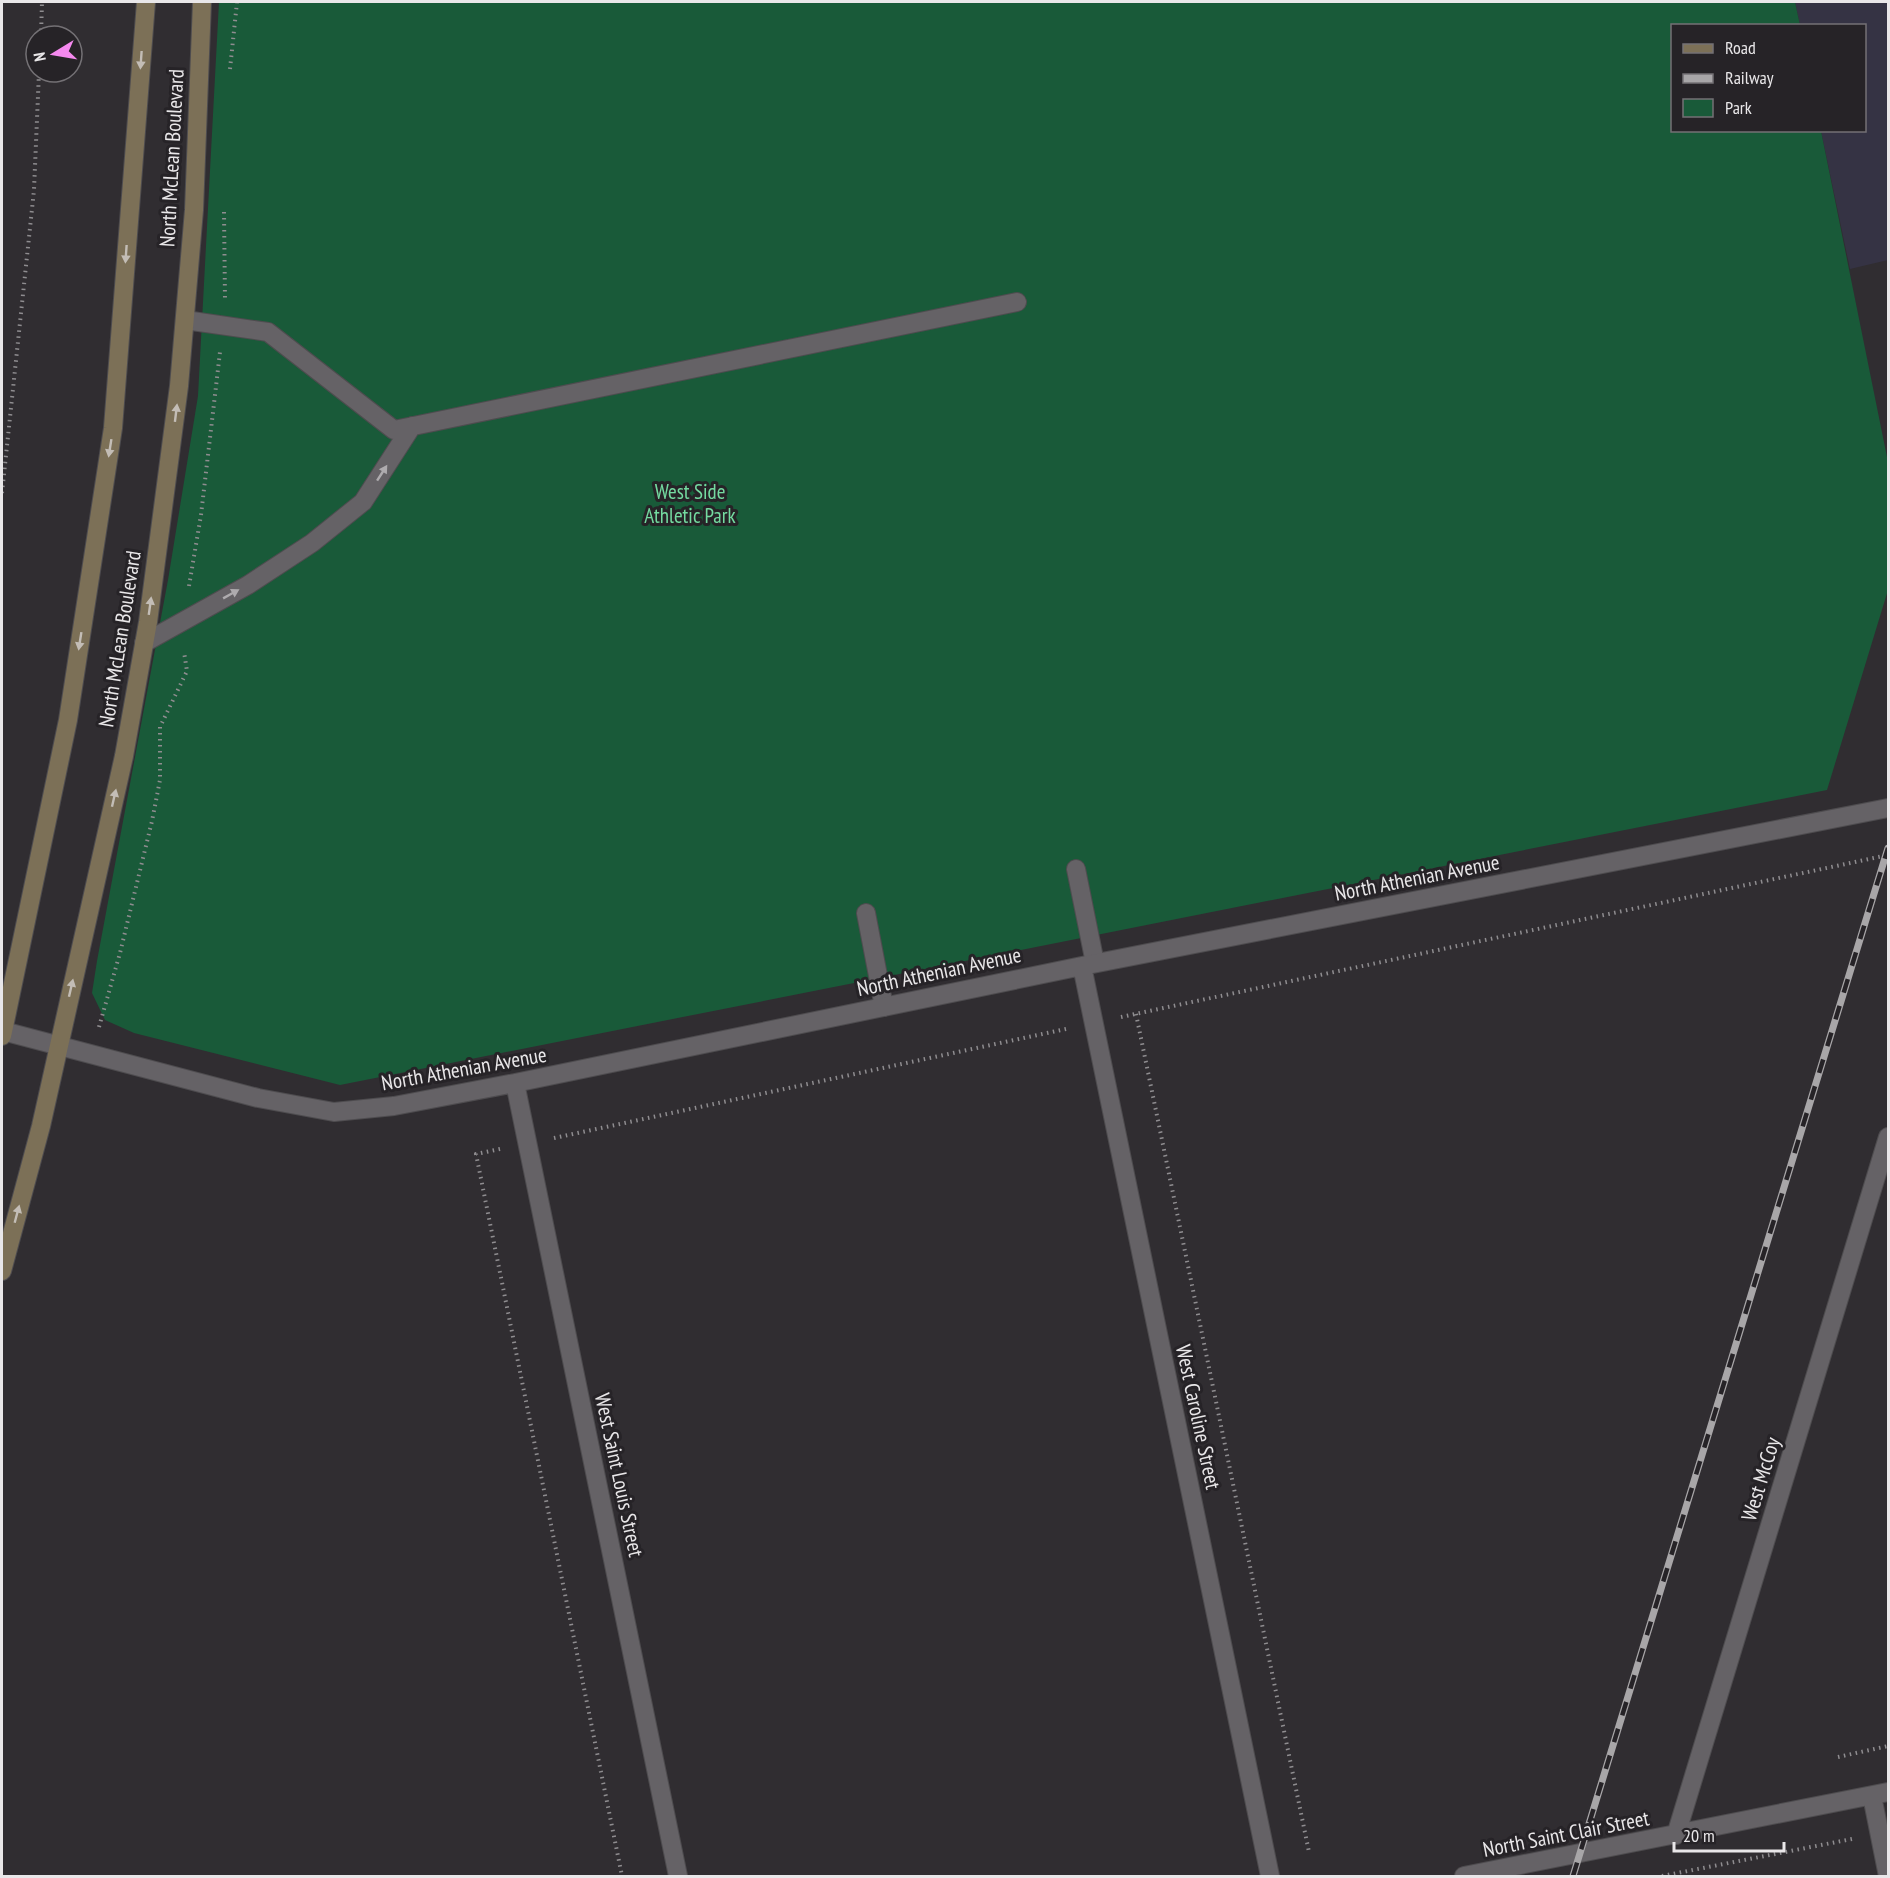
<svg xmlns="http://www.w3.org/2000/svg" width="1890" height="1878" viewBox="0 0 1890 1878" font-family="'PT Sans Narrow',sans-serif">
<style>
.industrial{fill:#353344}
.green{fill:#195a39}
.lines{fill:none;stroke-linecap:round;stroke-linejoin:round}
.service-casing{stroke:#4e4c4f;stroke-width:20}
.minor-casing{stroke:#4e4c4f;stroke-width:20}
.secondary-casing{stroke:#4e4c4f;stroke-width:20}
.path{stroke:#8f8d90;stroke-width:4;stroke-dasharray:1.5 4.5;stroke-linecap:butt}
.service{stroke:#656266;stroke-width:18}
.minor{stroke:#656266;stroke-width:18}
.secondary{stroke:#7c7057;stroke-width:18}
.rail-casing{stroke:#a8a6a8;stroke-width:7}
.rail{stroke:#262327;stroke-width:4.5;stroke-dasharray:14;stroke-linecap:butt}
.oneway{fill:#c3bdb6}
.oneway2{fill:#aeabae}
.labels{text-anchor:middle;stroke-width:6;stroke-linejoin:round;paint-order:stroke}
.street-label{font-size:21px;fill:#e9e7e9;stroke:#262327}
.park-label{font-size:21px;fill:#74daa0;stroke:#262327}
</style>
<rect width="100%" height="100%" fill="#302d31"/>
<!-- industrial -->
<path class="industrial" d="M 1795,2 L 1888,2 L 1888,260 L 1850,269 L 1821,131 L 1864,130 L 1864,26 L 1800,25 Z"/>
<!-- green -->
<path class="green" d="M 219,2 L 1795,2 L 1800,25 L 1672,26 L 1672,130 L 1821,131 L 1888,462 L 1888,590 L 1827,790 L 340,1085 L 134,1033 L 105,1020 L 92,993 L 97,961 L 168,580 L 198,396 Z"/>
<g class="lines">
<defs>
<path id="service" d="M 185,320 L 268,332 L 394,430 L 1017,302
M 144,643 L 248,585 L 312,543 L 363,502 L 412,426
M 1076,869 L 1095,963
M 866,913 L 884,1007"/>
<path id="minor" d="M 1082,966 L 1270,1876
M 3,1031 L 258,1098 L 334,1112 L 394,1106 L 515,1083 L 1082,966 L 1888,808
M 515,1083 L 678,1876
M 1872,1796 L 1888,1876
M 1676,1835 L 1888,1137
M 1464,1876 L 1888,1792"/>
<path id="secondary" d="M 2,1036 L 68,720 L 113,428 L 146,2
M 2,1271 L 41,1126 L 124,756 L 148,622 L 179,386 L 194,210 L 202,2"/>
</defs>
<!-- service casing -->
<use href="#service" class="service-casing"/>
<!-- minor casing -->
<use href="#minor" class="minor-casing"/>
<!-- secondary casing -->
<use href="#secondary" class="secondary-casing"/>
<!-- path -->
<path class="path" d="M 41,36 L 42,2
M 230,69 L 237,2
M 224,212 L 225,300
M 2,493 L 34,190 L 39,72
M 189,586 L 201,515 L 220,352
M 1136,1014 L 1309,1852
M 1121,1017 L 1888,855
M 99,1027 L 120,953 L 152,821 L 160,780 L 160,727 L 187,671 L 184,652
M 554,1138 L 1066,1029
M 500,1149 L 476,1154 L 622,1876
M 1838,1757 L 1888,1746
M 1662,1876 L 1852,1839"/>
<!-- service -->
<use href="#service" class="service"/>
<!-- minor -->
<use href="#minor" class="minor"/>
<!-- secondary -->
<use href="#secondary" class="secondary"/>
<defs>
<path id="rail" d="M 1573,1876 L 1888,848"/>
</defs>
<!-- rail casing -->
<use href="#rail" class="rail-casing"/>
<!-- rail -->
<use href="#rail" class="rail"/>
</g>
<!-- one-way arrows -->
<defs><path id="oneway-solid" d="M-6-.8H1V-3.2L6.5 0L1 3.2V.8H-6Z" transform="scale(1.5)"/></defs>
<g class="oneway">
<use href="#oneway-solid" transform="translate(141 60) rotate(94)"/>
<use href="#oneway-solid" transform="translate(126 254) rotate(94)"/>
<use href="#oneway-solid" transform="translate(176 413) rotate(-83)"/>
<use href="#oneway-solid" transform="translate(110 448) rotate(99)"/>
<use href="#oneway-solid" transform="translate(150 606) rotate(-82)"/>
<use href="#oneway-solid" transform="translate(80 641) rotate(99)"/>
<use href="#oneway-solid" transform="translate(114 798) rotate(-77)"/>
<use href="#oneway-solid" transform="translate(71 988) rotate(-77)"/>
<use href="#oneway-solid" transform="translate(17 1214) rotate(-75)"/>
</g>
<g class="oneway2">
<use href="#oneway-solid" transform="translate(382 473) rotate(-57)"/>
<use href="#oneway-solid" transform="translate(231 594) rotate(-29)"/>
</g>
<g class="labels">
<!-- street labels -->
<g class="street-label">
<text transform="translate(172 158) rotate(-87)" y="7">North McLean Boulevard</text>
<text transform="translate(120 639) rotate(-81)" y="7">North McLean Boulevard</text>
<text transform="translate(1417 878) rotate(-11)" y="7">North Athenian Avenue</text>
<text transform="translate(939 972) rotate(-12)" y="7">North Athenian Avenue</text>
<text transform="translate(464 1069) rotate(-10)" y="7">North Athenian Avenue</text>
<text transform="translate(1198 1417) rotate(78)" y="7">West Caroline Street</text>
<text transform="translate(619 1475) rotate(78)" y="7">West Saint Louis Street</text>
<text transform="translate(1761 1479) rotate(-73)" y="7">West McCoy</text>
<text transform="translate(1566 1834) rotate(-11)" y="7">North Saint Clair Street</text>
</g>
<!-- park labels -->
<g class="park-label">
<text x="690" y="499">West Side<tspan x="690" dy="24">Athletic Park</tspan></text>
</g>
</g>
<!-- border -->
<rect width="1890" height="1878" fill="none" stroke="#e9e7e9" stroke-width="6"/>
<!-- legend -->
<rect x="1671" y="24" width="195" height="108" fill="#262327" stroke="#747175" stroke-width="1.5"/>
<rect x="1683" y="44" width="30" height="9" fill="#7c7057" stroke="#747175" stroke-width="1.5"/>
<text x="1725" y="54" font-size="18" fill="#e9e7e9">Road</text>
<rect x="1683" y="74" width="30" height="9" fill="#a8a6a8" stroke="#747175" stroke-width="1.5"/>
<text x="1725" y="84" font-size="18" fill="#e9e7e9">Railway</text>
<rect x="1683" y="99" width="30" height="18" fill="#195a39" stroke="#747175" stroke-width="1.5"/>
<text x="1725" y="114" font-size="18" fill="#e9e7e9">Park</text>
<!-- north arrow -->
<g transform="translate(54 54) rotate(259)"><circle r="28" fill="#262327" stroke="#747175" stroke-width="1.5"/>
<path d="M0-4.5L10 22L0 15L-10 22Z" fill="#f589ef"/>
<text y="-9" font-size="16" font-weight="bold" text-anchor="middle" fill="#e9e7e9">N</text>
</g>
<!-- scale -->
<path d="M1674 1842v9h110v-9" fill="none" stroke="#e9e7e9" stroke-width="3"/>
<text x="1683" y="1842" font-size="18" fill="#e9e7e9" stroke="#262327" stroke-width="4.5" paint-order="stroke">20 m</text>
</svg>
